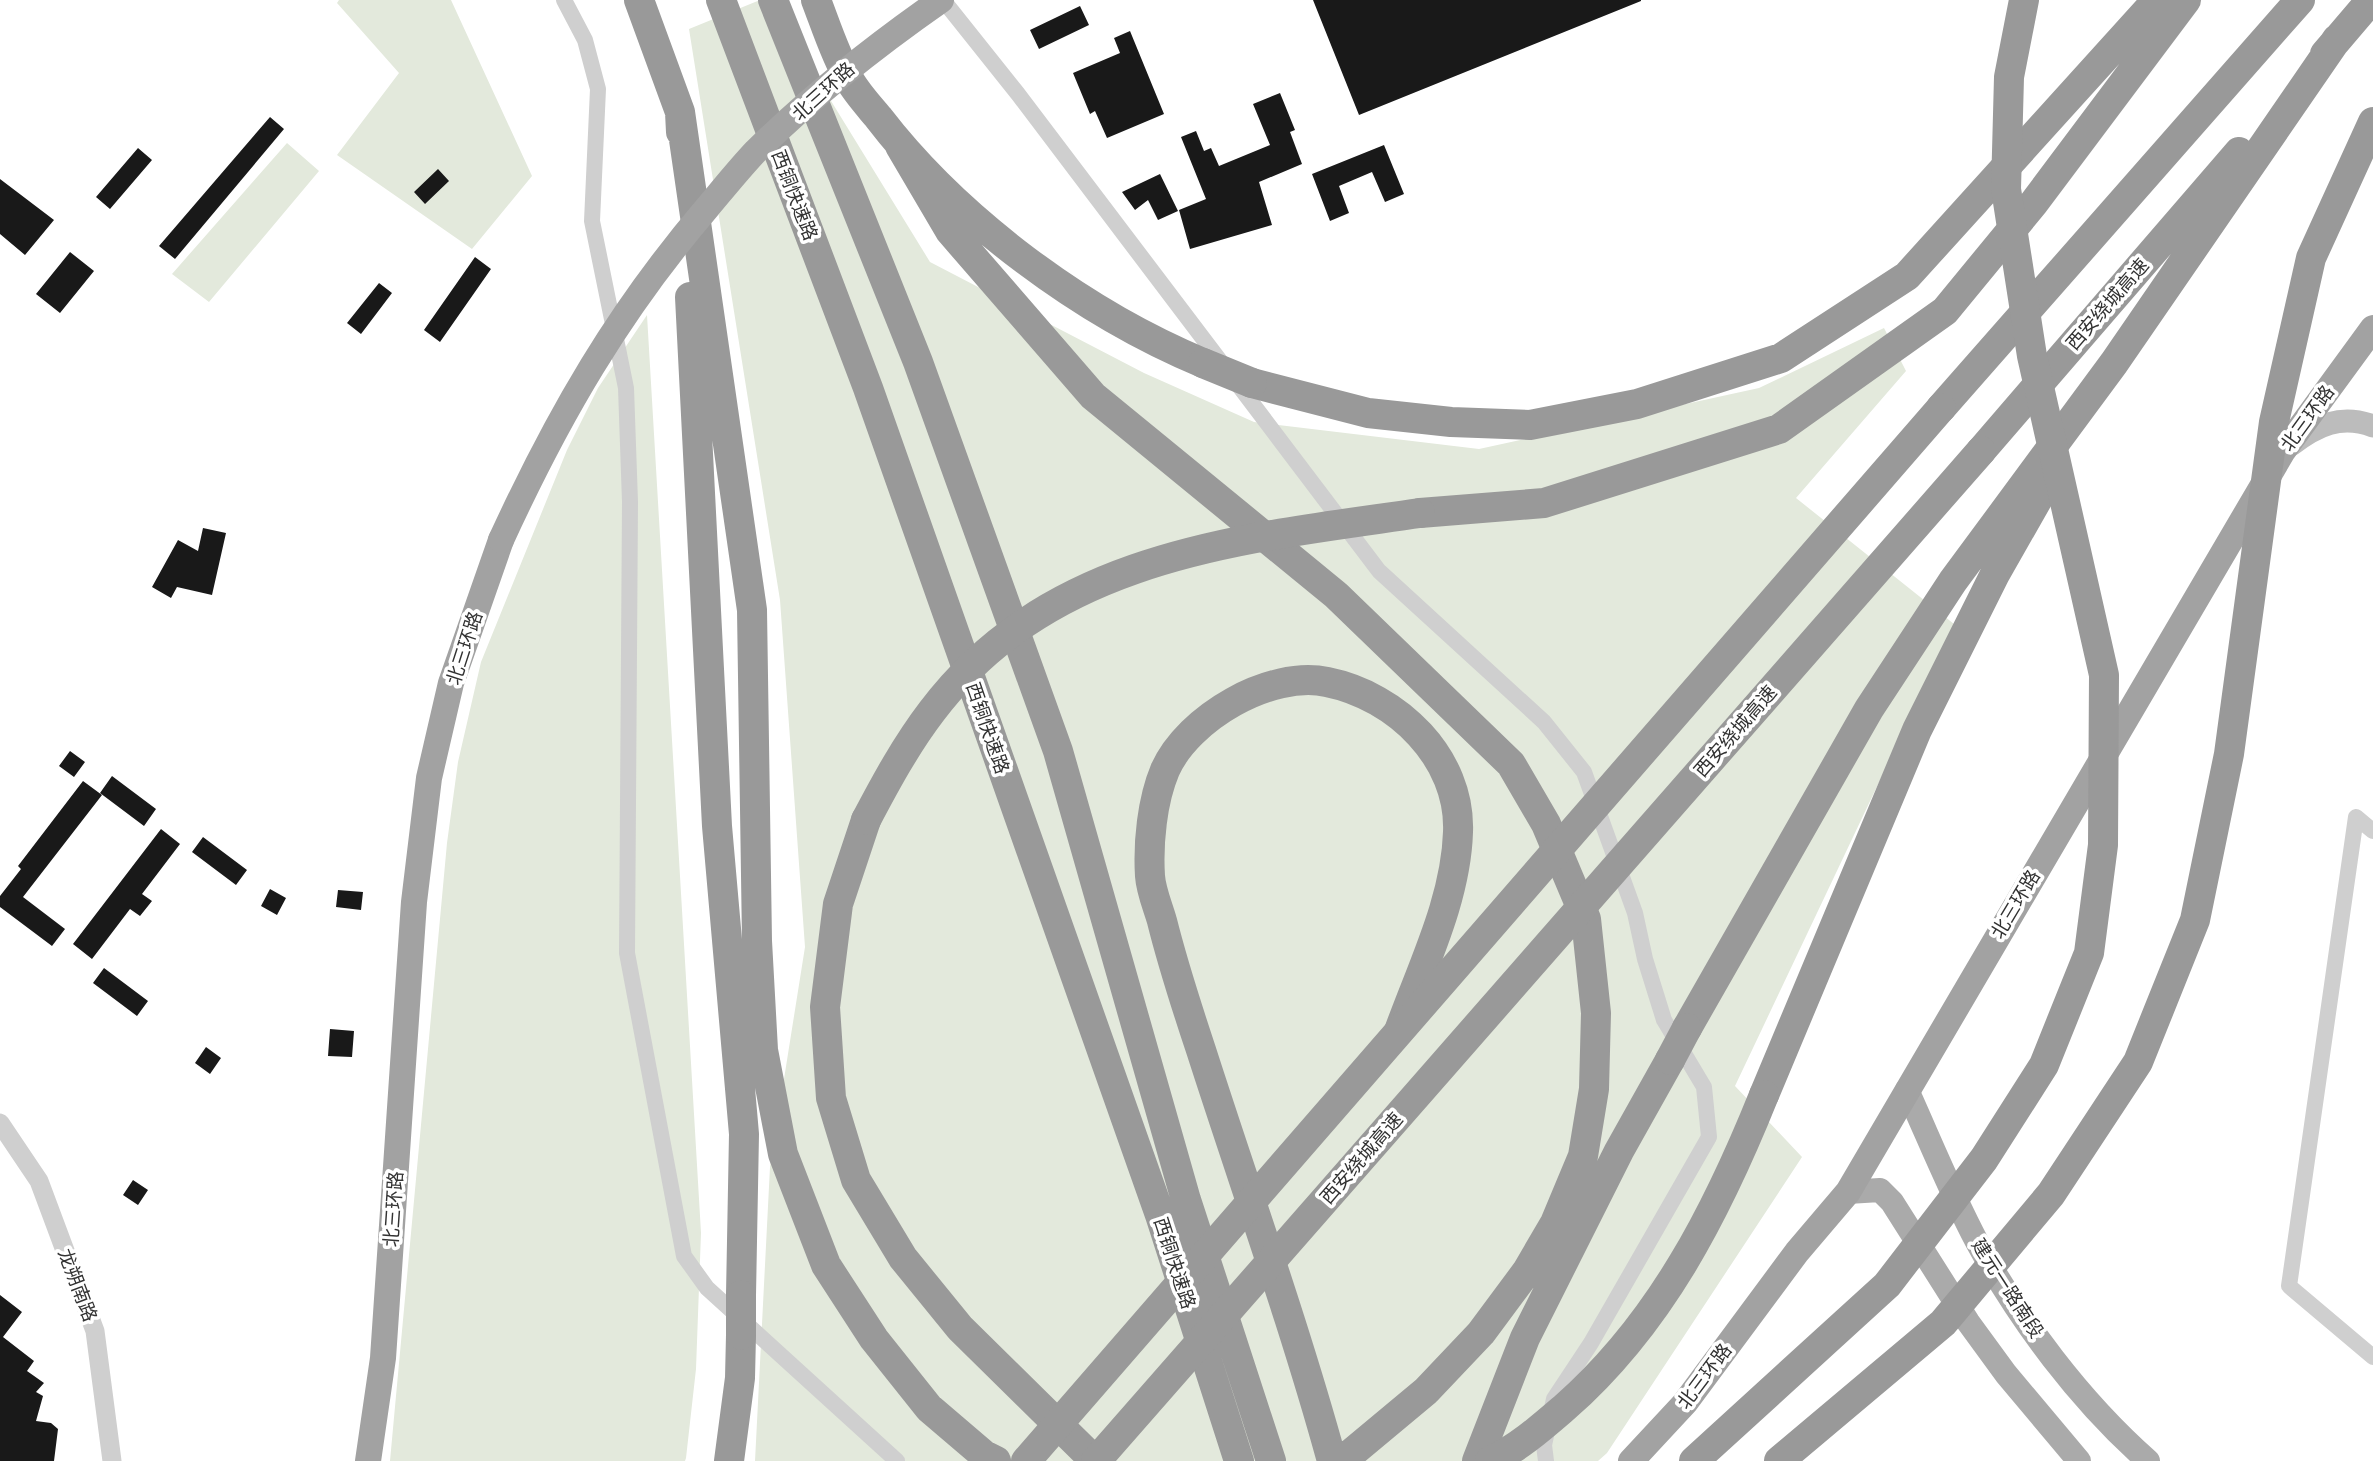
<svg xmlns="http://www.w3.org/2000/svg" width="2373" height="1461" viewBox="0 0 2373 1461" font-family="'Roboto Condensed','Noto Sans SC',sans-serif">
<style>
.green{fill:#e3e9dc}
.building{fill:#191919}
.lines{fill:none;stroke-linecap:round;stroke-linejoin:round}
.minor{stroke:#cfcfcf;stroke-width:16}
.tertiary{stroke:#cfcfcf;stroke-width:19}
.secondary{stroke:#bcbcbc;stroke-width:23}
.primary{stroke:#aaa;stroke-width:24}
.trunk{stroke:#a2a2a2;stroke-width:26}
.motorway{stroke:#999;stroke-width:30}
.trunk-bridge{stroke:#a2a2a2;stroke-width:26}
.motorway-bridge{stroke:#999;stroke-width:30}
.labels{text-anchor:middle;stroke-width:7;stroke-linejoin:round;paint-order:stroke}
.street-label{font-size:19px;fill:#323232;stroke:#fff}
</style>
<rect width="100%" height="100%" fill="#fff"/>
<!-- green -->
<path class="green" d="M 339,0 L 451,0 L 532,176 L 472,249 L 337,155 L 399,73 L 337,3 Z
M 760,0 L 769,0 L 930,262 L 1144,373 L 1254,422 L 1479,449 L 1759,388 L 1884,328 L 1906,371 L 1796,498 L 1954,624 L 1735,1086 L 1802,1157 L 1607,1453 L 1598,1461 L 755,1461 L 770,1167 L 805,947 L 780,600 L 689,29 Z
M 287,143 L 319,171 L 209,302 L 172,274 Z
M 647,315 L 701,1233 L 696,1369 L 686,1458 L 685,1461 L 390,1461 L 447,843 L 458,762 L 481,662 L 567,450 L 598,388 Z"/>
<!-- building -->
<path class="building" d="M 1313,0 L 1641,0 L 1641,1 L 1359,115 Z
M 1080,6 L 1089,25 L 1039,49 L 1030,30 Z
M 1130,31 L 1164,114 L 1107,138 L 1095,111 L 1090,114 L 1073,73 L 1120,53 L 1114,38 Z
M 1280,93 L 1295,130 L 1290,132 L 1302,164 L 1259,182 L 1272,225 L 1190,249 L 1179,210 L 1206,199 L 1181,137 L 1196,131 L 1204,151 L 1211,148 L 1219,166 L 1270,145 L 1253,104 Z
M 270,117 L 284,129 L 175,259 L 159,246 Z
M 1384,145 L 1404,194 L 1385,202 L 1372,172 L 1339,186 L 1349,213 L 1330,221 L 1312,174 Z
M 138,148 L 152,160 L 110,209 L 96,197 Z
M 438,169 L 449,181 L 425,204 L 414,192 Z
M 1160,174 L 1178,211 L 1158,220 L 1148,200 L 1135,210 L 1122,192 Z
M 0,179 L 54,220 L 25,255 L 0,234 Z
M 70,252 L 94,271 L 60,313 L 36,294 Z
M 475,257 L 491,269 L 440,342 L 424,330 Z
M 379,283 L 392,293 L 361,334 L 347,323 Z
M 203,528 L 226,533 L 212,595 L 177,587 L 171,598 L 152,587 L 178,540 L 198,551 Z
M 70,751 L 85,762 L 74,777 L 59,766 Z
M 112,776 L 156,809 L 144,826 L 100,793 Z
M 83,781 L 102,795 L 23,897 L 65,929 L 52,946 L 0,907 L 0,896 L 21,869 L 18,866 Z
M 161,829 L 180,844 L 142,894 L 152,901 L 140,916 L 130,909 L 92,959 L 73,944 Z
M 203,837 L 247,870 L 236,885 L 192,852 Z
M 270,889 L 286,898 L 277,915 L 261,906 Z
M 338,890 L 363,892 L 361,910 L 336,907 Z
M 104,968 L 148,1001 L 137,1016 L 93,983 Z
M 330,1029 L 354,1031 L 352,1057 L 328,1056 Z
M 206,1047 L 221,1058 L 210,1074 L 195,1063 Z
M 133,1180 L 148,1190 L 138,1205 L 123,1195 Z
M 0,1295 L 22,1312 L 3,1337 L 34,1361 L 27,1371 L 44,1383 L 36,1392 L 43,1396 L 36,1421 L 51,1423 L 58,1429 L 54,1461 L 0,1461 Z"/>
<g class="lines">
<!-- minor -->
<path class="minor" d="M 564,0 L 585,40 L 598,89 L 592,221 L 626,388 L 630,502 L 627,953 L 684,1256 L 707,1288 L 897,1461
M 943,0 L 1018,94 L 1379,571 L 1544,722 L 1584,772 L 1635,913 L 1645,959 L 1664,1020 L 1704,1087 L 1709,1137 L 1591,1343 L 1554,1399 L 1544,1445 L 1546,1461
M 2373,831 L 2356,817 L 2289,1286 L 2373,1357"/>
<!-- tertiary -->
<path class="tertiary" d="M 0,1123 L 39,1181 L 95,1331 L 112,1461"/>
<!-- secondary -->
<path class="secondary" d="M 2291,445 C 2317,425 2341,414 2373,426"/>
<!-- primary -->
<path class="primary" d="M 1907,1090 C 1930,1141 1951,1193 1977,1242 C 2020,1321 2080,1401 2148,1461
M 1848,1192 L 1880,1190 L 1892,1202 L 1968,1322 L 2006,1374 L 2079,1461"/>
<!-- trunk -->
<path class="trunk" d="M 368,1461 L 383,1358 L 414,902 L 429,778 L 451,683 L 501,540
M 1631,1461 L 1685,1403 L 1797,1252 L 1848,1192 L 2283,451 L 2373,328"/>
<!-- motorway -->
<path class="motorway" d="M 639,0 L 680,112 L 681,132
M 721,0 L 868,388 L 1160,1215 L 1239,1461
M 773,0 L 918,362 L 1058,751 L 1186,1200 L 1271,1461
M 816,0 C 826,26 835,55 849,79 C 856,92 868,105 878,117 C 957,220 1083,313 1203,363
M 2325,54 L 2371,0
M 680,112 L 752,610 L 757,941 L 763,1050 L 783,1154 L 826,1265 L 874,1339 L 929,1408 L 984,1455 L 996,1461
M 900,146 L 950,231 L 1093,396 L 1336,595 L 1511,764 L 1546,824 L 1586,919 L 1596,1013 L 1594,1089 L 1583,1156 L 1555,1223 L 1527,1271 L 1481,1333 L 1426,1391 L 1342,1461
M 690,297 L 717,826 L 744,1134 L 741,1295
M 1252,383 L 1368,413 L 1451,422 L 1530,425 L 1637,404 L 1781,358 L 1907,276 L 2157,0
M 1941,408 L 2300,0
M 1981,451 L 2239,152
M 1420,513 L 1544,503 L 1779,429 L 1945,311 L 2033,204 L 2186,0
M 866,820 L 838,904 L 825,1007 L 831,1098 L 856,1180 L 903,1258 L 960,1328 L 1095,1461
M 1687,1028 L 1869,709 L 1953,581 L 2114,363 L 2337,39
M 1764,1095 L 1917,730 L 1995,574 L 2052,474
M 729,1461 L 740,1378 L 741,1335
M 1332,1461 C 1294,1323 1245,1187 1201,1050 C 1187,1008 1173,965 1162,921 C 1158,907 1151,891 1150,876 C 1148,843 1152,801 1165,770 C 1188,718 1270,670 1327,682 C 1397,696 1461,758 1458,832 C 1456,900 1422,967 1399,1031
M 1477,1461 L 1525,1338 L 1619,1151 L 1670,1060"/>
<!-- trunk-bridge -->
<path class="trunk-bridge" d="M 501,540 C 558,416 618,312 707,208 C 723,189 739,169 756,151 C 813,95 875,46 941,0"/>
<!-- motorway-bridge -->
<path class="motorway-bridge" d="M 1203,363 L 1252,383
M 866,820 C 886,782 906,745 932,711 C 1051,554 1241,539 1420,513
M 1670,1060 L 1687,1028
M 741,1335 L 741,1295
M 1026,1461 L 1941,408
M 1096,1461 L 1981,451
M 1490,1461 C 1517,1449 1542,1427 1564,1408 C 1660,1324 1717,1212 1764,1095
M 1694,1461 L 1887,1285 L 1984,1159 L 2044,1065 L 2089,953 L 2103,845 L 2104,675 L 2032,356 L 2006,189 L 2009,77 L 2024,0
M 1779,1461 L 1943,1323 L 2051,1194 L 2138,1062 L 2195,920 L 2229,754 L 2274,422 L 2311,258 L 2373,122"/>
</g>
<g class="labels">
<!-- street labels -->
<g class="street-label">
<text transform="translate(823 91) rotate(-42)" y="7">北三环路</text>
<text transform="translate(795 195) rotate(69)" y="7">西铜快速路</text>
<text transform="translate(2107 304) rotate(-49)" y="7">西安绕城高速</text>
<text transform="translate(2307 418) rotate(-54)" y="7">北三环路</text>
<text transform="translate(464 648) rotate(-72)" y="7">北三环路</text>
<text transform="translate(988 728) rotate(71)" y="7">西铜快速路</text>
<text transform="translate(1735 731) rotate(-49)" y="7">西安绕城高速</text>
<text transform="translate(2015 904) rotate(-59)" y="7">北三环路</text>
<text transform="translate(1361 1158) rotate(-49)" y="7">西安绕城高速</text>
<text transform="translate(393 1209) rotate(-86)" y="7">北三环路</text>
<text transform="translate(1175 1263) rotate(72)" y="7">西铜快速路</text>
<text transform="translate(78 1285) rotate(69)" y="7">龙朔南路</text>
<text transform="translate(2008 1288) rotate(57)" y="7">建元一路南段</text>
<text transform="translate(1704 1376) rotate(-53)" y="7">北三环路</text>
</g>
</g>
</svg>
